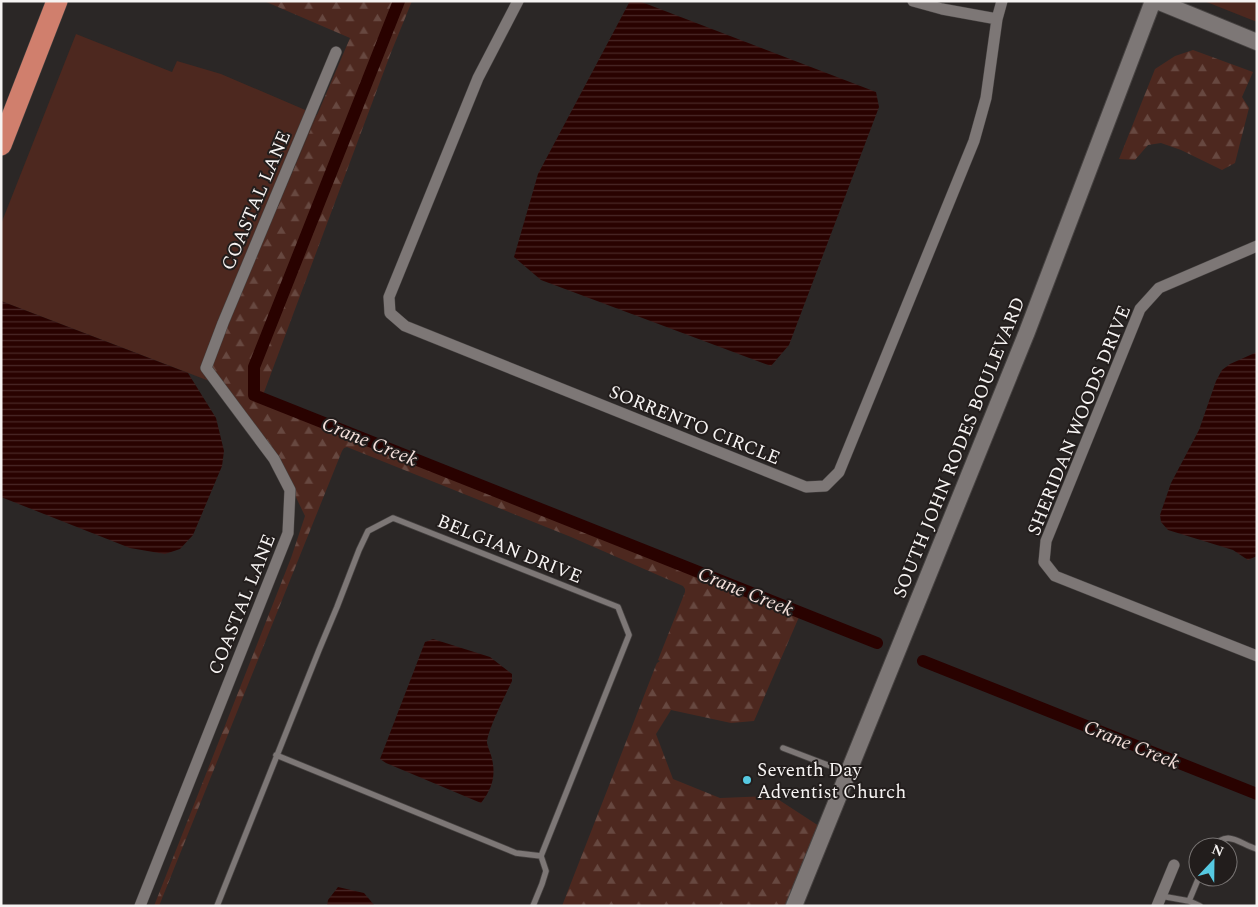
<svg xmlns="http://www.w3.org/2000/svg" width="1258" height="907" viewBox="0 0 1258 907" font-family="Spectral,serif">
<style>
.green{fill:#4d281f}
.forest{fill:url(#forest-firs)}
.water{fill:url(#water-rules)}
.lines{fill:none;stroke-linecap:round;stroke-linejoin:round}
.canal{stroke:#290200;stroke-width:12}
.lane-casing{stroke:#464241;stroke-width:7}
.street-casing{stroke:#464241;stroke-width:12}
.secondary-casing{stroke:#464241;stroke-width:18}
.highway-casing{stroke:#464241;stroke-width:22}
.lane{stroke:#7d7776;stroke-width:5.5}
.street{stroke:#7d7776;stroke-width:11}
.secondary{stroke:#7d7776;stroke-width:16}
.highway{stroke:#d07f6d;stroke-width:21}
.poi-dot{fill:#56c9e1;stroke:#221d1c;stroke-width:2}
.labels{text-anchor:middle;stroke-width:4;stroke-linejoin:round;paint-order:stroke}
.street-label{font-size:19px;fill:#f6f3f2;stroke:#221d1c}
.poi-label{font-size:19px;fill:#f6f3f2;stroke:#221d1c;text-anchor:start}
.water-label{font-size:20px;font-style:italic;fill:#f3dfda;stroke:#221d1c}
</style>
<defs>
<pattern id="forest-firs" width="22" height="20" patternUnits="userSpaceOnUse" patternTransform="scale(1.25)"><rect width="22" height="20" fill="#4d281f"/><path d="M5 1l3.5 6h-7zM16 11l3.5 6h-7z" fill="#674840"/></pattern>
<pattern id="water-rules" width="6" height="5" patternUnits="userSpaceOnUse" patternTransform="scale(1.25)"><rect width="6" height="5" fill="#290200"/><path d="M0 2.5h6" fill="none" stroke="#492726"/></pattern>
</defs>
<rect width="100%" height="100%" fill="#2b2726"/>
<!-- green -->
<path class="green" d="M 1204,1 L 1257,1 L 1257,22 Z
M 76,34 L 172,72 L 177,61 L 221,74 L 317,115 L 204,379 L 1,301 L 1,224 Z"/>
<!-- forest -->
<path class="forest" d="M 264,1 L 412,1 L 390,55 L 260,403 L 369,439 L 799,617 L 754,721 L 731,723 L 671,710 L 656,734 L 673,779 L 720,798 L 773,796 L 819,826 L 787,906 L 562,906 L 656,665 L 657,663 L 660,661 L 658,660 L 685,592 L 685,589 L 683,586 L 571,537 L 347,447 L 344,448 L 342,451 L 159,906 L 154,906 L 291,558 L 305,516 L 276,456 L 213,382 L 204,379 L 350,38 Z
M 1193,50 L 1253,72 L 1242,97 L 1249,108 L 1235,163 L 1222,170 L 1181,150 L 1161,143 L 1148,145 L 1135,160 L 1119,159 L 1155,69 L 1175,56 Z"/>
<!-- water -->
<path class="water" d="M 630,1 L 639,1 L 876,92 L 879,107 L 789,345 L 771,366 L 541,280 L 514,257 L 538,174 Z
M 1,301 L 188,373 L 216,418 L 224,451 L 222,466 L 193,535 L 180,549 L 165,554 L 130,548 L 1,497 Z
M 1257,352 L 1257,556 L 1248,560 L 1233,550 L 1168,530 L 1161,522 L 1160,515 L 1171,483 L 1199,430 L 1216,381 L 1222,370 L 1230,364 Z
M 433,639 L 490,657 L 512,674 L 512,681 C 506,694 487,731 487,743 C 488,748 491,754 492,759 C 496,776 492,789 481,803 L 386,763 L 380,759 L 425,642 Z
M 338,887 L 364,893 L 375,906 L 327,906 L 328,900 Z"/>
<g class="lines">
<!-- canal -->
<path class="canal" d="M 399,1 L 254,367 L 254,395 L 877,643
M 923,661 L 1257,794"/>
<defs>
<path id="lane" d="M 783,748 L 846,772
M 1214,847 C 1227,828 1241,845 1257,849
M 1161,896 L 1189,901 L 1200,906
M 1189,901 L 1199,877
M 217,906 L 319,650 L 337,607 L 359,550 L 368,531 L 393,518 L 618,607 L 629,635 L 541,856 L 516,853 L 276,755
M 533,906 L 542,884 L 546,871 L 541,856"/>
<path id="street" d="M 518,1 L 478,78 L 389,297 L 390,313 L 405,326 L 806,487 L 825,486 L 839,472 L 974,141 L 986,98 L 997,19 L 1002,1
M 913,1 L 942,9 L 997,19
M 1257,246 L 1159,288 L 1140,309 L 1046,541 L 1044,562 L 1055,576 L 1257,656
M 140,906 L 288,533 L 290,490 L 274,459 L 206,368 L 223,323 L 336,52
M 1157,906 L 1174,865"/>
<path id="secondary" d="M 1157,1 L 1257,42
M 794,906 L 1027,332 L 1153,1"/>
<path id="highway" d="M 1,145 L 57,1"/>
</defs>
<!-- lane casing -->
<use href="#lane" class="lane-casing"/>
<!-- street casing -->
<use href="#street" class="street-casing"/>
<!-- secondary casing -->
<use href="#secondary" class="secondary-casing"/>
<!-- highway casing -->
<use href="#highway" class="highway-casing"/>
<!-- lane -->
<use href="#lane" class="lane"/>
<!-- street -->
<use href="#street" class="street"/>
<!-- secondary -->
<use href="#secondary" class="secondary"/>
<!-- highway -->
<use href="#highway" class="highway"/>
</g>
<!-- markers -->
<circle class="poi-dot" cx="747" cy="780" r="5"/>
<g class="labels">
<!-- street labels -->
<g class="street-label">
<text transform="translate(255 200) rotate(-67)" y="7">COASTAL LANE</text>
<text transform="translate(1078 420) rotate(-68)" y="7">SHERIDAN WOODS DRIVE</text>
<text transform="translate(695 424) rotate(22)" y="7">SORRENTO CIRCLE</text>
<text transform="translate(958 447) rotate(-68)" y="7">SOUTH JOHN RODES BOULEVARD</text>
<text transform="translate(510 548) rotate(22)" y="7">BELGIAN DRIVE</text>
<text transform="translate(241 604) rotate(-68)" y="7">COASTAL LANE</text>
</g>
<!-- poi labels -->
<g class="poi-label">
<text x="757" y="776">Seventh Day<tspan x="757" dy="22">Adventist Church</tspan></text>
</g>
<!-- water labels -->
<g class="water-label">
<text transform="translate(370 441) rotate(22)" y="7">Crane Creek</text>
<text transform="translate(746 591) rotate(22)" y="7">Crane Creek</text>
<text transform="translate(1132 744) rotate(22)" y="7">Crane Creek</text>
</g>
</g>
<!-- border -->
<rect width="1258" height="907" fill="none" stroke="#f6f3f2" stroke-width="5"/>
<!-- north arrow -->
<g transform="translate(1213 862) rotate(22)"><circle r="24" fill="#221d1c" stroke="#777372"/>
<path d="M0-4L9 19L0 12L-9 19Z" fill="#56c9e1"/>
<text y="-8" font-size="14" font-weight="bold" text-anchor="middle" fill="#f6f3f2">N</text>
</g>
</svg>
